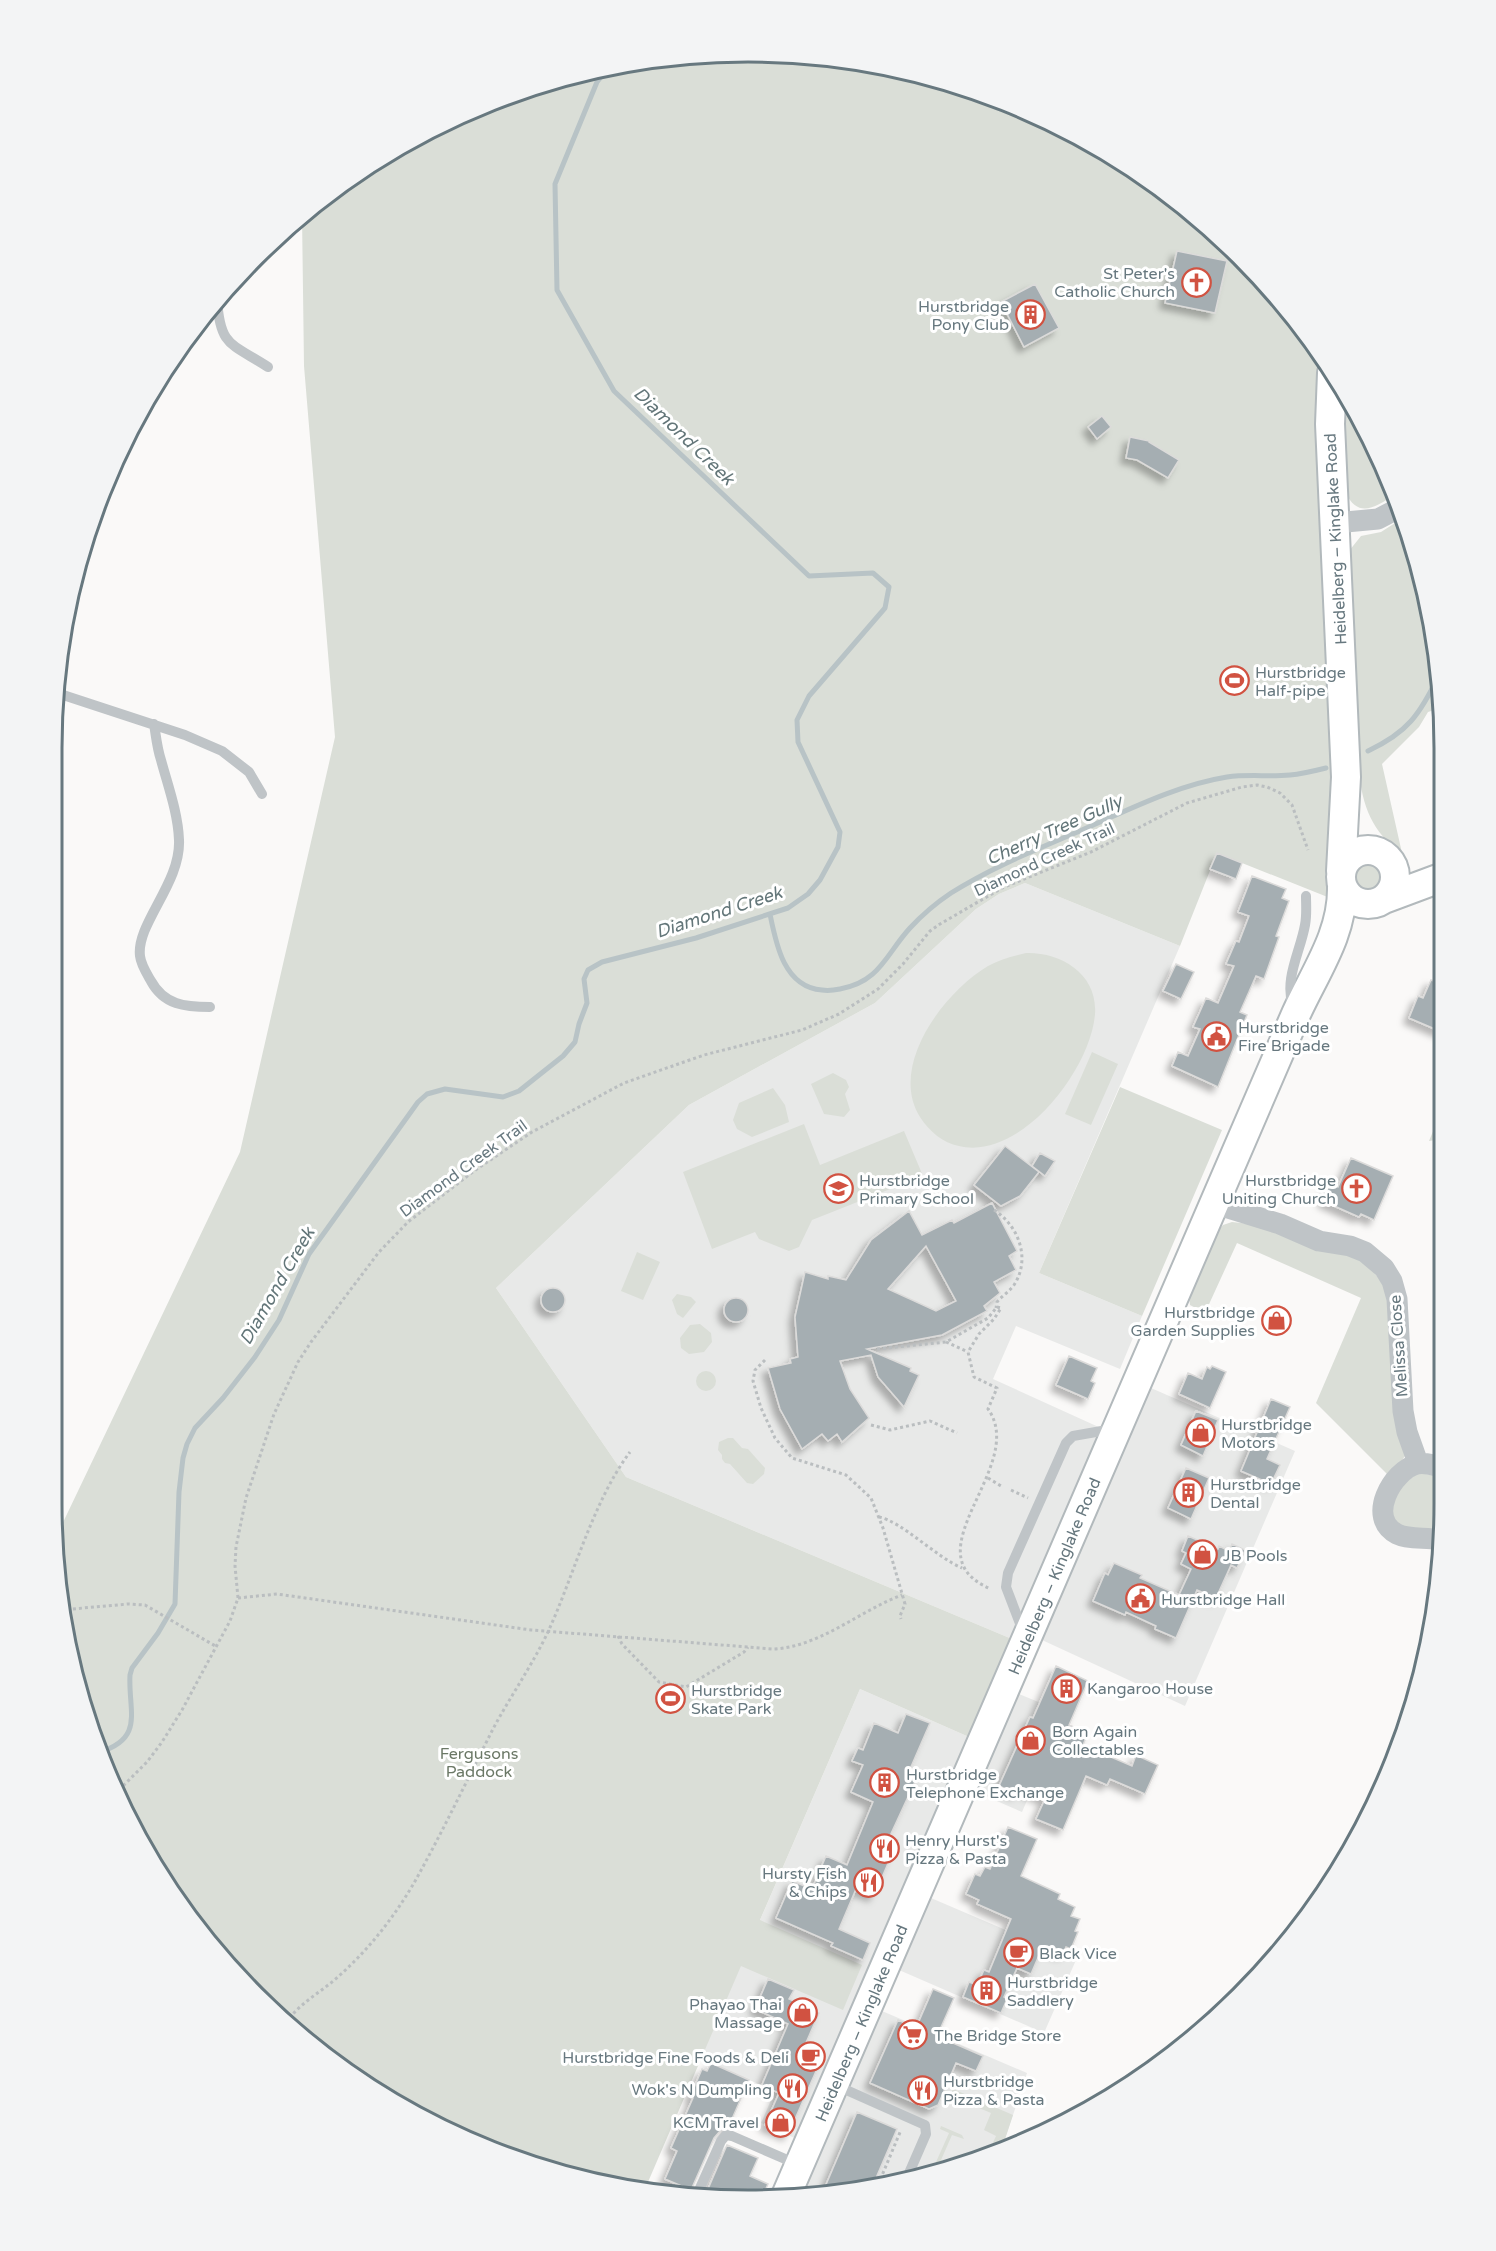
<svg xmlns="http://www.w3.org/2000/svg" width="1496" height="2251" viewBox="0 0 1496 2251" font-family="'Varela Round',sans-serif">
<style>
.built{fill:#e8e9e8}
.green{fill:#daded7}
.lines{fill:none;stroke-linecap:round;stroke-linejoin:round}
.stream{stroke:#b8c3c6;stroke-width:5}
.building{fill:#a5aeb2;stroke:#dcdbda;stroke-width:1.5;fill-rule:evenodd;filter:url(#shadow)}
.secondary-casing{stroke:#b2b9bc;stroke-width:32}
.path{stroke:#babec0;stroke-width:3;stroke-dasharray:3 3;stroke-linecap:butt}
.lane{stroke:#bfc4c7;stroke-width:10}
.street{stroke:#bfc4c7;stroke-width:21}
.secondary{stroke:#fff;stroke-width:28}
.labels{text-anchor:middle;stroke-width:6;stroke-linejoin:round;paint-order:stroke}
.poi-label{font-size:16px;fill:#67787f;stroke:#fff;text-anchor:start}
.street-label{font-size:16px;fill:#67787f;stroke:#fff}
.park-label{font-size:16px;fill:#6b7866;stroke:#fff}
.water-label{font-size:18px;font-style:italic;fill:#637679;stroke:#fff}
.rim{fill:none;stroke:#67787f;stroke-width:3}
</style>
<defs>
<filter id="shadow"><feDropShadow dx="-5.5" dy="5.5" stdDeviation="3" flood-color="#0004"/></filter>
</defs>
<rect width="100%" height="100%" fill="#faf9f8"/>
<!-- built -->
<path class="built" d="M 1025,883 L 1180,946 L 1039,1273 L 1142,1316 L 1120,1369 L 1016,1326 L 993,1379 L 1103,1429 L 1012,1639 L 626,1477 L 496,1288 L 689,1105 L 875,1003 L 976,909 L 999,894 Z
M 1151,1388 L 1295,1451 L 1185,1706 L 1042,1640 Z
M 860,1689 L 969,1737 L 797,2139 L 761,2123 L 775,2091 L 700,2059 Z
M 1019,1694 L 1065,1713 L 1022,1812 L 976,1792 Z
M 931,1898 L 1076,1960 L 1044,2033 L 899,1970 Z
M 882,2011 L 1027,2073 L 1003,2145 L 928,2176 L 802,2197 Z"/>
<!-- green -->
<path class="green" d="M 703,52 L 839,57 L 972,88 L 1097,145 L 1208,224 L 1301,324 L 1322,358 L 1320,374 L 1335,900 L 1217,853 L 1180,946 L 1025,883 L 999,894 L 976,909 L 875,1003 L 689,1105 L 496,1288 L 626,1477 L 1012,1639 L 969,1737 L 860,1689 L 760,1920 L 862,1965 L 843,2010 L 741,1966 L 645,2189 L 568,2176 L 482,2147 L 323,2056 L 255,1996 L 169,1891 L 88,1727 L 57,1594 L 57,1535 L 240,1152 L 335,737 L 304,366 L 302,215 L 324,195 L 440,123 L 568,75 Z
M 1340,387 L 1373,440 L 1394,495 C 1376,507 1358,519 1346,493 Z
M 1403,518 L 1421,568 L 1444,703 L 1444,707 L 1428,712 L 1419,727 L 1382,764 L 1402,853 C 1372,833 1362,805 1359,771 L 1349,551 L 1361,536 L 1381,532 Z
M1352 877a16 16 0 1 1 32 0a16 16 0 1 1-32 0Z
M 1026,953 C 1061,952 1098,974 1095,1014 C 1091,1069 1021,1161 959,1146 C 943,1143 929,1131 920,1117 C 888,1066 944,992 988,966 C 1000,959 1013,956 1026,953 Z
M 1092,1052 L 1118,1064 L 1091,1125 L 1065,1114 Z
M 833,1073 L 846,1080 L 849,1087 L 845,1094 L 850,1110 L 844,1117 L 824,1114 L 811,1084 Z
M 1120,1087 L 1222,1130 L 1142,1316 L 1039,1273 Z
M 773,1088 L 785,1105 L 789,1122 L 752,1137 L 737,1129 L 733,1120 L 739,1103 Z
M 1441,1112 L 1441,1139 L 1429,1141 Z
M 804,1124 L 820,1165 L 904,1131 L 923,1176 L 812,1220 L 799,1247 L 789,1251 L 759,1239 L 755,1232 L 712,1249 L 683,1172 Z
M 1232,1222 L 1250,1224 L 1340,1252 L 1367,1263 L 1386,1288 L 1405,1456 L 1390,1477 L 1316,1403 L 1361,1298 L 1237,1243 L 1205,1313 L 1190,1305 L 1189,1298 L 1218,1231 L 1223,1225 Z
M 637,1252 L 660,1262 L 643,1300 L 621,1291 Z
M 677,1294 L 691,1297 L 696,1302 L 683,1318 L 677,1314 L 672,1300 Z
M 700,1324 L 711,1333 L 712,1342 L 704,1352 L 689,1354 L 681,1348 L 680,1338 L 690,1325 Z
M696 1381a10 10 0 1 1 20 0a10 10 0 1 1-20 0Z
M 728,1438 L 733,1438 L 742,1448 L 748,1449 L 765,1468 L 764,1474 L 753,1484 L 747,1483 L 730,1464 L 725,1463 L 722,1459 L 722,1455 L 718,1450 L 719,1442 Z
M 1418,1473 L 1440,1476 L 1439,1532 L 1399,1527 L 1388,1508 L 1403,1484 Z
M 953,2089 L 1013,2115 L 1003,2145 L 989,2151 L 996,2136 L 984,2130 L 991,2113 L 950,2096 Z
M 941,2126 L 962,2135 L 964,2139 L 952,2135 L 941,2160 L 948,2164 L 950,2167 C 939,2172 927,2180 918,2172 L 920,2168 L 932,2171 L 949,2133 L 940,2129 Z"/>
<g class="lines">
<!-- stream -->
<path class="stream" d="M 1368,751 C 1410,731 1418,715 1439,676
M 770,914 C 776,944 784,987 822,990 C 828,991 835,990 840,989 C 880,982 886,954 910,928 C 922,915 936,903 951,893 C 992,867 1038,849 1082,830 C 1128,810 1177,785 1227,777 C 1248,774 1269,777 1290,775 C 1302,774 1314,771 1326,768
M 100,1752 C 145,1738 128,1711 130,1675 L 132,1668 L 158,1633 L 175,1604 L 179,1492 L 183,1458 L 187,1444 L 195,1428 L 223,1398 L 255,1357 L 279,1320 L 309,1254 L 418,1102 L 427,1094 L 445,1089 L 503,1097 L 519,1091 L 563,1056 L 575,1042 L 579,1024 L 587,1003 L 584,979 L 588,970 L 602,962 L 696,938 L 788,908 L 808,894 L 820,880 L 838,847 L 840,832 L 798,742 L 797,720 L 809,696 L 885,608 L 889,587 L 873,573 L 809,576 L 614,391 L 557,290 L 555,184 L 597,82 L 608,68"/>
</g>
<!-- building -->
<path class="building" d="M 1177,251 L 1227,261 L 1215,313 L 1165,303 Z
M 1035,284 L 1059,328 L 1024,347 L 1001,302 Z
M 1102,416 L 1111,427 L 1097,439 L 1088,427 Z
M 1130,437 L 1149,441 L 1149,442 L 1179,460 L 1168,478 L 1137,460 L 1126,458 Z
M 1217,853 L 1242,863 L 1236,879 L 1210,869 Z
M 1252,876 L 1286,889 L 1282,898 L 1289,901 L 1276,936 L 1279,937 L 1264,979 L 1256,976 L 1240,1012 L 1247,1015 L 1218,1087 L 1172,1066 L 1178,1052 L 1188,1056 L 1200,1029 L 1193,1027 L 1206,998 L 1218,1003 L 1234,966 L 1226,964 L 1236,941 L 1239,942 L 1249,916 L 1238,912 Z
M 1176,964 L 1194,972 L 1181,999 L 1163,991 Z
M 1431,980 L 1442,984 L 1442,1032 L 1409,1018 L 1418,996 L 1423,998 Z
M 1005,1146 L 1039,1172 L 1020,1196 L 1001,1206 L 974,1185 Z
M 1040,1153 L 1055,1161 L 1045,1176 L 1032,1166 Z
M 1351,1158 L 1393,1176 L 1374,1220 L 1361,1214 L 1359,1217 L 1323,1201 L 1330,1183 L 1338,1187 Z
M 992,1203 L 1017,1251 L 1009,1256 L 1016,1270 L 994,1282 L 1000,1293 L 984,1306 L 987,1311 L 942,1335 L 867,1349 L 911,1368 L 910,1371 L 919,1375 L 904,1407 L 878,1377 L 871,1355 L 840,1361 L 850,1389 L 869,1418 L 842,1442 L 837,1434 L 828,1441 L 822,1434 L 802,1449 L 780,1409 L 768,1368 L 791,1363 L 790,1359 L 798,1357 L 795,1317 L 805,1272 L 828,1279 L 828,1276 L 846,1280 L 871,1240 L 909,1211 L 922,1235 L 952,1220 L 954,1223 ZM 926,1246 L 956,1301 L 936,1311 L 888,1289 Z
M541 1300a12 12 0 1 1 24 0a12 12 0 1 1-24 0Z
M724 1310a12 12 0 1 1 24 0a12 12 0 1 1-24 0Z
M 1069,1356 L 1097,1368 L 1091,1381 L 1095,1383 L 1088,1399 L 1056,1385 Z
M 1212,1366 L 1226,1372 L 1210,1408 L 1179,1394 L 1188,1373 L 1202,1379 L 1207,1367 L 1210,1369 Z
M 1271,1399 L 1290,1407 L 1267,1459 L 1280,1465 L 1271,1484 L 1241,1471 Z
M 1196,1411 L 1218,1420 L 1203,1456 L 1181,1445 Z
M 1186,1468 L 1209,1478 L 1191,1519 L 1168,1508 Z
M 1188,1536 L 1218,1549 L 1219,1546 L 1229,1551 L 1232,1544 L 1245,1550 L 1237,1568 L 1231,1565 L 1216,1598 L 1197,1590 L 1176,1638 L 1155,1629 L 1156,1626 L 1126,1612 L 1125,1615 L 1093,1601 L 1105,1573 L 1108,1575 L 1114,1563 L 1142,1575 L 1140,1578 L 1179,1595 L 1191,1569 L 1181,1564 L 1186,1553 L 1182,1551 Z
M 1056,1666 L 1088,1681 L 1069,1725 L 1088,1733 L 1083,1745 L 1132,1766 L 1136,1755 L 1158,1765 L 1145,1794 L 1110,1779 L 1107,1785 L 1086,1776 L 1063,1830 L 1036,1819 L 1045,1799 L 1019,1788 L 1017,1794 L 999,1786 L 1030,1717 L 1033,1718 Z
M 906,1714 L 930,1723 L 910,1769 L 919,1773 L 890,1836 L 898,1840 L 874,1896 L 856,1889 L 839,1929 L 870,1943 L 863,1960 L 831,1946 L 833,1943 L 776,1918 L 792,1881 L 812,1889 L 826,1856 L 847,1865 L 873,1802 L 851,1792 L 863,1765 L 852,1761 L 858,1748 L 863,1750 L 874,1723 L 898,1733 Z
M 1008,1827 L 1037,1839 L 1021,1876 L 1060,1894 L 1058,1899 L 1075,1907 L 1071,1916 L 1080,1919 L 1075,1931 L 1078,1932 L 1071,1949 L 1066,1947 L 1063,1954 L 1043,1946 L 1031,1974 L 1017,1968 L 1004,1997 L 1007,1999 L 1001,2013 L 963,1997 L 969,1982 L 977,1985 L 984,1970 L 989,1972 L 1011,1919 L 977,1904 L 979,1900 L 966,1894 L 975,1874 L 980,1876 L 985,1867 L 990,1869 Z
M 768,1979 L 794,1990 L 789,1999 L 819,2013 L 805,2045 L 824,2053 L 788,2135 L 765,2125 L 779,2093 L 762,2085 L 788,2024 L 755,2009 Z
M 933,1989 L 954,1998 L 937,2036 L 983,2056 L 976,2071 L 956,2063 L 938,2105 L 929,2109 L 870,2083 L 898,2020 L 916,2028 Z
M 711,2063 L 749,2080 L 728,2128 L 721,2130 L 714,2138 L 691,2190 L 665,2179 L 677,2151 L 671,2148 L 693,2098 L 690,2097 L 702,2069 L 707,2071 Z
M 857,2112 L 897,2129 L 873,2185 L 822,2194 Z
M 727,2145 L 758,2158 L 750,2176 L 768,2184 L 762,2198 L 711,2198 L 705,2196 Z"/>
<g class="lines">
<defs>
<path id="secondary" d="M 1332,373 L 1330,424 L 1346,777 L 1341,871
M1341 877a27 27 0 1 1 54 0a27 27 0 1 1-54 0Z
M 1384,899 L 1443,877
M 785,2198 L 1296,1014 C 1315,972 1343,934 1342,887"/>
</defs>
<!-- secondary casing -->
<use href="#secondary" class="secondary-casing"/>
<!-- path -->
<path class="path" d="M 994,1210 C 1019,1226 1031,1259 1014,1285 C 1009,1292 1002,1296 997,1302 L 996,1308
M 946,1342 L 968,1352
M 877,1349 L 946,1342 L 988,1318 L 997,1307 L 1001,1308 L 994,1319 L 979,1334 L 968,1352 L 974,1377 L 997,1388 L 988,1409 C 1029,1466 906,1554 991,1589
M 765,1360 L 755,1370 L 753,1381 L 761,1408 L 775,1438 L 792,1458 L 846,1475 L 871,1498 L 883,1528 L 905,1604 L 900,1616 L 901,1619
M 871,1425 L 890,1430 L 930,1421 L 957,1433
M 988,1478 L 1001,1486
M 1011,1490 L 1028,1498
M 879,1517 C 901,1521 936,1557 962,1568
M 238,1598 L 277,1594 L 531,1630 L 773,1649 C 820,1647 859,1611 902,1595
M 61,1610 L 128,1604 L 145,1605 L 217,1647
M 618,1636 L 622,1644 L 659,1682 L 686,1687 L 744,1652 L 748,1647
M 119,1790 L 147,1762 L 162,1742 L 182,1710 L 230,1621 L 238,1598 L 235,1566 L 236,1547 L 246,1498 L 274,1414 L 298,1362 L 311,1342 L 379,1252 L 408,1222 L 474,1171 L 532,1132 L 624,1083 L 704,1055 L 802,1030 L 839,1014 L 878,989 L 903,964 L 930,931 L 940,924 L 1002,888 L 1091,852 L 1187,803 L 1242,787 L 1257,785 L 1267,787 L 1280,793 L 1292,805 L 1308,850
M 286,2023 C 300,2002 322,1992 340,1975 C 370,1948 394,1917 414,1883 C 442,1833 467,1780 493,1729 C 510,1697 531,1667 547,1634 C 574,1576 592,1503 630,1452
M 878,2185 L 901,2130"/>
<!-- lane -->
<path class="lane" d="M 217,299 C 220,347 231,343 268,367
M 57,693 L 185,735 L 222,751 L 249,772 L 262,794
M 154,724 C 156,736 157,748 161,760 C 168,786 178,813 179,840 C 181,883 136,924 140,956 C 141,965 147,974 151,981 C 164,1005 185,1007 210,1007
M 1293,1007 C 1284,978 1300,953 1305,925 C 1307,915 1306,906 1306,896
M 1024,1634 L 1006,1587 L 1008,1573 L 1066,1443 L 1073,1436 L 1113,1429
M 835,2085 L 925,2125 L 926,2134 L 906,2180
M 696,2197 L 721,2141 L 726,2135 L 732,2136 L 799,2165"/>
<!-- street -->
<path class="street" d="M 1335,523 L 1378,519 L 1399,508
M 1215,1204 L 1280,1224 L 1319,1241 L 1350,1246 L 1365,1252 L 1384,1268 L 1392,1281 L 1397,1299 L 1403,1411 L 1407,1432 L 1418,1463
M 1439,1540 C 1426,1537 1409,1540 1397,1534 C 1366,1518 1392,1471 1417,1464 C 1425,1462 1432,1465 1440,1467"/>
<!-- secondary -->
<use href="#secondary" class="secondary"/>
</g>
<!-- icons -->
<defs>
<symbol id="church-ring" viewBox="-11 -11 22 22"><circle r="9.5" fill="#fff" stroke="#d15241" stroke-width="1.5"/><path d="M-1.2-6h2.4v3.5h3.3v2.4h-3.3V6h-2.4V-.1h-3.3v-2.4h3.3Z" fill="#d15241"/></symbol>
<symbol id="building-ring" viewBox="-11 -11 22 22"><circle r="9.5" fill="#fff" stroke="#d15241" stroke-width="1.5"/><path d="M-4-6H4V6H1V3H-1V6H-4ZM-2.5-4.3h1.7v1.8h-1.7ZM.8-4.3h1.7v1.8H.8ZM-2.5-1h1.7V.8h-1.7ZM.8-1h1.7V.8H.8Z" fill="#d15241"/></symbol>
<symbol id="stadium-ring" viewBox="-11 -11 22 22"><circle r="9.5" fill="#fff" stroke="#d15241" stroke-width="1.5"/><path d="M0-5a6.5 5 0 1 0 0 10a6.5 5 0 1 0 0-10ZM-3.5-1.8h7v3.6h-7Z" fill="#d15241"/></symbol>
<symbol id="civic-ring" viewBox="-11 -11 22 22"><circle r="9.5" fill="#fff" stroke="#d15241" stroke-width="1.5"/><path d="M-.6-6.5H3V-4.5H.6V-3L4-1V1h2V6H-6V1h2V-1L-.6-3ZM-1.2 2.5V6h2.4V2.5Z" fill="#d15241"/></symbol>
<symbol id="school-ring" viewBox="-11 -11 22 22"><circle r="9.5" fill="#fff" stroke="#d15241" stroke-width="1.5"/><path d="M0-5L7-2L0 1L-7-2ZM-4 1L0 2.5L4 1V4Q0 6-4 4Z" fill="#d15241"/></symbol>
<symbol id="shop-ring" viewBox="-11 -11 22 22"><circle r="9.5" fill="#fff" stroke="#d15241" stroke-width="1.5"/><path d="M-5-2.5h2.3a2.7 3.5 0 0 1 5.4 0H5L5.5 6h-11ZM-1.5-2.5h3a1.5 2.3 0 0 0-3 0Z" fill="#d15241"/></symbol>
<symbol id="restaurant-ring" viewBox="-11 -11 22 22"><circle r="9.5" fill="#fff" stroke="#d15241" stroke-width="1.5"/><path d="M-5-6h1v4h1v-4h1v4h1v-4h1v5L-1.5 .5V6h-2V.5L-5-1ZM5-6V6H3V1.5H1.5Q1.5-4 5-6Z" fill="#d15241"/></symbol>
<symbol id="cafe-ring" viewBox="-11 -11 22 22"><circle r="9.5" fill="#fff" stroke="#d15241" stroke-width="1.5"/><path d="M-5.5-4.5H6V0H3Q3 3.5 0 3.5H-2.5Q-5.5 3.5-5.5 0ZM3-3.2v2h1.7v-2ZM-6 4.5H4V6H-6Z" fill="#d15241"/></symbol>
<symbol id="supermarket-ring" viewBox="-11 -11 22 22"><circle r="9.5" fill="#fff" stroke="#d15241" stroke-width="1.5"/><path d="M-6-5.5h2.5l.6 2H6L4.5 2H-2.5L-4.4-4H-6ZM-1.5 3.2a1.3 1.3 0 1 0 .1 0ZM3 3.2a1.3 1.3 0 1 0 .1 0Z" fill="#d15241"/></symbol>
</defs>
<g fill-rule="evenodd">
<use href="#church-ring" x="1180" y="266" width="33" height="33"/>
<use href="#building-ring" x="1014" y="298" width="33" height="33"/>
<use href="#stadium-ring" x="1218" y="664" width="33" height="33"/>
<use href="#civic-ring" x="1200" y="1020" width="33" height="33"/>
<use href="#school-ring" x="822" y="1172" width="33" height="33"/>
<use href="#church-ring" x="1340" y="1172" width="33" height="33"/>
<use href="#shop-ring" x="1260" y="1304" width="33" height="33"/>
<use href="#shop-ring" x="1184" y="1416" width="33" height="33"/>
<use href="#building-ring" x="1172" y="1476" width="33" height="33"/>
<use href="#shop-ring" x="1186" y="1538" width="33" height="33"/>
<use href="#civic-ring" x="1124" y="1582" width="33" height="33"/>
<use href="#building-ring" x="1050" y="1672" width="33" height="33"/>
<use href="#stadium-ring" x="654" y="1682" width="33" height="33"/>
<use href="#shop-ring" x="1014" y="1724" width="33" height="33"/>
<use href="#building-ring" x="868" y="1766" width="33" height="33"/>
<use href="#restaurant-ring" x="868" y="1832" width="33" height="33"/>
<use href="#restaurant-ring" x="852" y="1866" width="33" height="33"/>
<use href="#cafe-ring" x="1002" y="1936" width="33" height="33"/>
<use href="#building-ring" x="970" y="1974" width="33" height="33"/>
<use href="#shop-ring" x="786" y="1996" width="33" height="33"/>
<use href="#supermarket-ring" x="896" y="2018" width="33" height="33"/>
<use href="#cafe-ring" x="794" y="2040" width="33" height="33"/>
<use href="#restaurant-ring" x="776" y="2072" width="33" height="33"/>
<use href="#restaurant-ring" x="906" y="2074" width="33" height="33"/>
<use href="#shop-ring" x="764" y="2106" width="33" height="33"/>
</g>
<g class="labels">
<!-- poi labels -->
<g class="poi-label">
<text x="1175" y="279" text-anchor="end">St Peter's<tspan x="1175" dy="18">Catholic Church</tspan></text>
<text x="1009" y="312" text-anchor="end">Hurstbridge<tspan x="1009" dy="18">Pony Club</tspan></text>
<text x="1255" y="678">Hurstbridge<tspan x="1255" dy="18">Half-pipe</tspan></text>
<text x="1238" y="1033">Hurstbridge<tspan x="1238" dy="18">Fire Brigade</tspan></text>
<text x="859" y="1186">Hurstbridge<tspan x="859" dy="18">Primary School</tspan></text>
<text x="1336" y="1186" text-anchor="end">Hurstbridge<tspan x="1336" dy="18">Uniting Church</tspan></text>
<text x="1255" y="1318" text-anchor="end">Hurstbridge<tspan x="1255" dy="18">Garden Supplies</tspan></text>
<text x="1221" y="1430">Hurstbridge<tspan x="1221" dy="18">Motors</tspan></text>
<text x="1210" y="1490">Hurstbridge<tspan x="1210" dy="18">Dental</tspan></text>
<text x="1223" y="1561">JB Pools</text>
<text x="1161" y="1605">Hurstbridge Hall</text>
<text x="1087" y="1694">Kangaroo House</text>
<text x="691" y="1696">Hurstbridge<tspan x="691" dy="18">Skate Park</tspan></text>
<text x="1052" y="1737">Born Again<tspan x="1052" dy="18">Collectables</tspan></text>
<text x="906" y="1780">Hurstbridge<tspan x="906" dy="18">Telephone Exchange</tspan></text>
<text x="905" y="1846">Henry Hurst's<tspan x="905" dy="18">Pizza &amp; Pasta</tspan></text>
<text x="847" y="1879" text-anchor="end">Hursty Fish<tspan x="847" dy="18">&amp; Chips</tspan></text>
<text x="1039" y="1959">Black Vice</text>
<text x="1007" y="1988">Hurstbridge<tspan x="1007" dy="18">Saddlery</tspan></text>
<text x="782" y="2010" text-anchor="end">Phayao Thai<tspan x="782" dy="18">Massage</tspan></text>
<text x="934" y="2041">The Bridge Store</text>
<text x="789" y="2063" text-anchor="end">Hurstbridge Fine Foods &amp; Deli</text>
<text x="943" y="2087">Hurstbridge<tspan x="943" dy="18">Pizza &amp; Pasta</tspan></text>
<text x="772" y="2095" text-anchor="end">Wok's N Dumpling</text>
<text x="759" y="2128" text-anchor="end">KCM Travel</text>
</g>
<!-- street labels -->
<g class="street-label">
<text transform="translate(1335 539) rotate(-93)" y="6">Heidelberg – Kinglake Road</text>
<text transform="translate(1044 859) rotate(-25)" y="6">Diamond Creek Trail</text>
<text transform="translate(463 1168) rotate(-36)" y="6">Diamond Creek Trail</text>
<text transform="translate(1398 1346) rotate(-94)" y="6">Melissa Close</text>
<text transform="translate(1054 1576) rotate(-67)" y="6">Heidelberg – Kinglake Road</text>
<text transform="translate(861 2023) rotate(-67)" y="6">Heidelberg – Kinglake Road</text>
</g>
<!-- park labels -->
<g class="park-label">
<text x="479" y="1759">Fergusons<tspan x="479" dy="18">Paddock</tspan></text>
</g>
<!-- water labels -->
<g class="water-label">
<text transform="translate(684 436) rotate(44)" y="6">Diamond Creek</text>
<text transform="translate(1054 830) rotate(-24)" y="6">Cherry Tree Gully</text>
<text transform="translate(719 912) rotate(-18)" y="6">Diamond Creek</text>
<text transform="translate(277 1286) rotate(-60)" y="6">Diamond Creek</text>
</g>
</g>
<!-- crop -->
<path d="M0 0H1496V2251H0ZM748 62H748A686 686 0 0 1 1434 748V1504A686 686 0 0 1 748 2190H748A686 686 0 0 1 62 1504V748A686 686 0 0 1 748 62Z" fill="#f3f4f5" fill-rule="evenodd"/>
<path class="rim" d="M748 62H748A686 686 0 0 1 1434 748V1504A686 686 0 0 1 748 2190H748A686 686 0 0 1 62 1504V748A686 686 0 0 1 748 62Z"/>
</svg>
